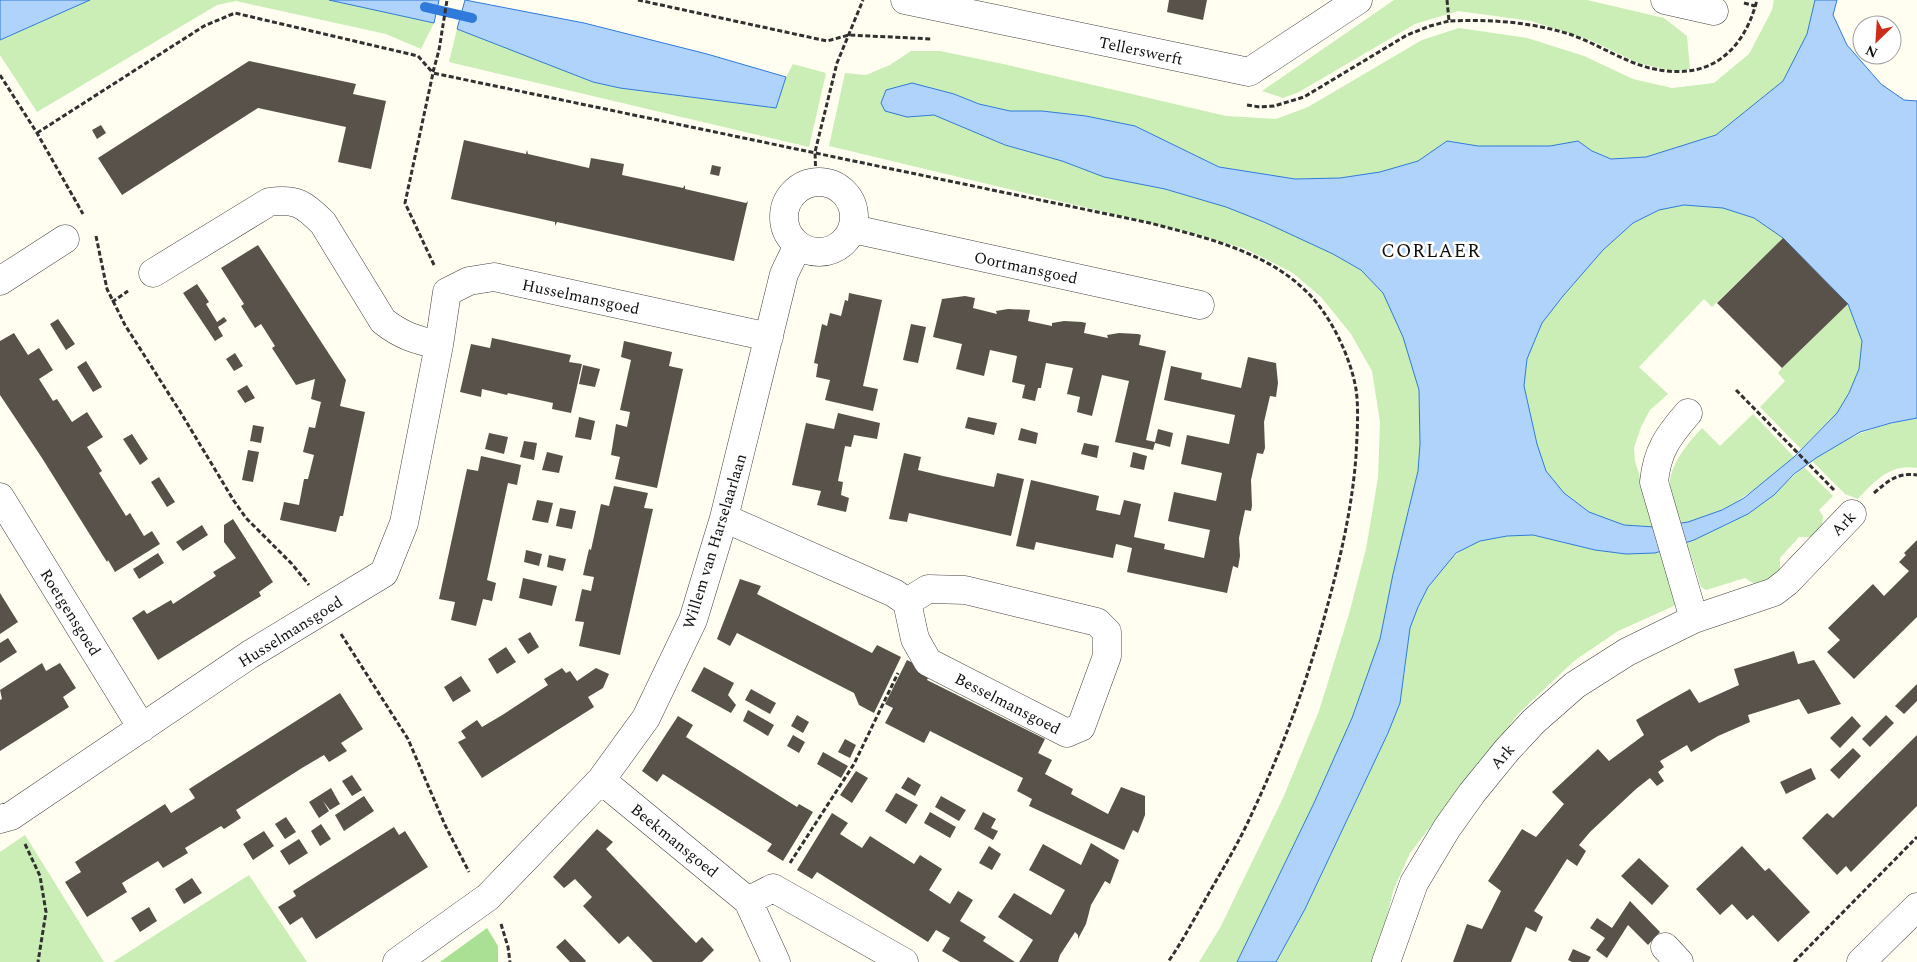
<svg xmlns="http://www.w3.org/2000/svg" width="1917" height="962" viewBox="0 0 1917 962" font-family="Spectral,serif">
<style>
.green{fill:#caeeb6}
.forest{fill:#aae093}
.water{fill:#b0d3fc;stroke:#2f7ada;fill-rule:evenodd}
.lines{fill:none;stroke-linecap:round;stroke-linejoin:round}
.stream{stroke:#2f7ada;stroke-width:10}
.building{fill:#59524a}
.minor-casing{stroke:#424242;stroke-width:29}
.path{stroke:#313131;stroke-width:3;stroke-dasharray:5 2.5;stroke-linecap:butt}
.minor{stroke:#fff;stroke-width:28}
.labels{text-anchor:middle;stroke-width:5;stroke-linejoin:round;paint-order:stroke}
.street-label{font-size:16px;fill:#0f0f0f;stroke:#fff}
.quarter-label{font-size:19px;letter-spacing:1px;fill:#0f0f0f;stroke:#fff}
</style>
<rect width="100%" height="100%" fill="#fffef1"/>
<!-- green -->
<path class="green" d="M 90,0 L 329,0 L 434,23 L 421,49 L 386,34 L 236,1 L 217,5 L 37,112 L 0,55 L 0,40 Z
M 1394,0 L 1587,0 L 1664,18 L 1687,36 L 1690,69 L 1673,71 L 1638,63 L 1590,40 L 1531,21 L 1458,11 L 1415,24 L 1299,92 L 1283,98 L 1262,91 Z
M 1774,0 L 1815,0 L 1807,34 L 1783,81 L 1716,135 L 1646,157 L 1611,159 L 1592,151 L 1578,141 L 1550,146 L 1478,146 L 1447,141 L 1418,161 L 1380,172 L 1340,178 L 1295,179 L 1219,167 L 1135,126 L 1086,116 L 1042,111 L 1010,111 L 979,104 L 954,94 L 912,84 L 907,117 L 934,115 L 1004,145 L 1062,161 L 1104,177 L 1165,189 L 1226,207 L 1264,222 L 1333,254 L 1361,270 L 1383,293 L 1403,337 L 1419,390 L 1420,444 L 1418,470 L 1393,574 L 1380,639 L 1352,718 L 1314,803 L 1242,954 L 1237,962 L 1199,962 L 1220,928 L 1283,798 L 1319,711 L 1349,614 L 1366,549 L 1378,478 L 1380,422 L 1372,371 L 1351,334 L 1321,297 L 1293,273 L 1246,249 L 1184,231 L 829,146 L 845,73 L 866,75 L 890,65 L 911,51 L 940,51 L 1003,64 L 1226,116 L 1276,119 L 1308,107 L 1422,40 L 1459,28 L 1527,38 L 1584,56 L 1633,79 L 1672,88 L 1714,83 L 1749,54 L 1772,10 Z
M 457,29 L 593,82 L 620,88 L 775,108 L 786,77 L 793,64 L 826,73 L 809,147 L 449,62 Z
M 1684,205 L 1723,208 L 1754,218 L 1783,238 L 1712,307 L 1704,299 L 1639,367 L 1668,394 L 1650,410 L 1641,427 L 1634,448 L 1635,461 L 1655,527 L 1624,525 L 1607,520 L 1589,512 L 1564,493 L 1546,471 L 1537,444 L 1524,386 L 1527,359 L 1542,323 L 1563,296 L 1603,250 L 1633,223 L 1659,210 Z
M 1848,304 L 1862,341 L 1859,369 L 1849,393 L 1837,413 L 1801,449 L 1760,407 L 1785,381 L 1778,373 L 1782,368 Z
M 1753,414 L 1794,457 C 1761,485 1726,516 1681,523 C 1677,513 1671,501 1670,490 C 1667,467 1688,443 1702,428 L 1720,446 Z
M 1917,418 L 1917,468 C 1891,463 1874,481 1858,499 L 1845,494 L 1812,461 C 1845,436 1878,425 1917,418 Z
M 1804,467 L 1833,496 L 1819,510 L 1823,516 L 1822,528 L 1814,537 L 1799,537 L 1780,558 L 1780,571 L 1768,580 L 1756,585 L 1745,578 L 1706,590 L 1701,587 L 1687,543 L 1748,514 Z
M 1533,535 L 1595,550 L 1626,554 L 1661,551 L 1676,605 L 1618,631 L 1574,661 L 1519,713 L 1410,853 L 1393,891 L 1379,951 L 1374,962 L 1276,962 L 1305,909 L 1388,733 C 1396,712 1402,692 1405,670 C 1407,656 1407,641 1410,628 C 1419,594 1445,553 1480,541 C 1496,535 1516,535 1533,535 Z
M 25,835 L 104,962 L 0,962 L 0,852 Z
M 249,875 L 307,962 L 113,962 Z"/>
<!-- forest -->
<path class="forest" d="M 487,928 L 498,946 L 498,962 L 440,962 Z"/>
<!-- water -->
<path class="water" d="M 0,0 L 90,0 L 0,40 Z
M 329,0 L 439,0 L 434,23 Z
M 465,0 L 584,23 L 707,54 L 786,77 L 776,108 L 620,88 L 593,82 L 457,29 Z
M 1815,0 L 1837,0 L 1833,15 L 1847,45 L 1881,84 L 1904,100 L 1917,101 L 1917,418 L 1891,423 L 1860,432 L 1816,458 L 1794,474 L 1774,495 L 1748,514 L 1694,540 L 1655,553 L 1626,554 L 1595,550 L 1533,535 L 1507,536 L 1480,541 L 1456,553 L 1428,587 L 1418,607 L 1410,628 L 1400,703 L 1388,733 L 1305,909 L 1276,962 L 1237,962 L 1314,803 L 1352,718 L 1380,639 L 1393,574 L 1418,471 L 1420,444 L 1419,390 L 1403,337 L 1383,293 L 1361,270 L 1333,254 L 1264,222 L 1226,207 L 1165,189 L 1104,177 L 1062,161 L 1005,145 L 934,115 L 907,117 L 885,111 L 881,103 L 886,90 L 912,83 L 954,94 L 979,104 L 1010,111 L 1042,111 L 1086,116 L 1135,126 L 1219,167 L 1295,179 L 1340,178 L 1380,172 L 1418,161 L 1447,141 L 1478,146 L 1550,146 L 1578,141 L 1592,151 L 1611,159 L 1646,157 L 1716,135 L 1783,81 L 1807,34 ZM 1684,205 L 1723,208 L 1754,218 L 1783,238 L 1848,304 L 1862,341 L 1859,369 L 1849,393 L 1837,413 L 1794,457 L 1744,498 L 1722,510 L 1688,522 L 1655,527 L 1624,525 L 1589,512 L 1564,493 L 1546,471 L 1537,444 L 1524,386 L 1527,359 L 1542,323 L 1563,296 L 1603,250 L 1633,223 L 1659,210 Z"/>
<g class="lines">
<!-- stream -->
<path class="stream" d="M 425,7 L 472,18"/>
</g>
<!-- building -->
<path class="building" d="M 1169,0 L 1207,0 L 1203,20 L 1167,12 Z
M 249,61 L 356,84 L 353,94 L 386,101 L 371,169 L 338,162 L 346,127 L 258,108 L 122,195 L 98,158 Z
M 101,125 L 106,133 L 97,139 L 92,130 Z
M 464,140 L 526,154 L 527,150 L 528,154 L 589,168 L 591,158 L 624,164 L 622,175 L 683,188 L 685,185 L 685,189 L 746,203 L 748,201 L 734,261 L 557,222 L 555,226 L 555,222 L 451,199 Z
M 712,165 L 721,167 L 719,176 L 710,174 Z
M 1783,238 L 1848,304 L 1782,368 L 1717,303 Z
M 258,245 L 346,380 L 340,406 L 365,412 L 343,516 L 340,516 L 336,532 L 280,520 L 284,502 L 299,505 L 304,479 L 308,479 L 314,455 L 303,452 L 309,427 L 315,428 L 321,402 L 311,399 L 315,379 L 296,385 L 272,348 L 275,346 L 261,324 L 255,328 L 241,306 L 244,304 L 221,268 Z
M 197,284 L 209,302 L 206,304 L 217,322 L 224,317 L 227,321 L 218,327 L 223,336 L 215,341 L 183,293 Z
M 849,293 L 882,300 L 863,386 L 878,389 L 873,411 L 825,400 L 830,380 L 816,377 L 818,364 L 814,363 L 822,324 L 827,326 L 830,313 L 841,316 L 845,300 L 848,301 Z
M 965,296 L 975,298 L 973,308 L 997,314 L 996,311 L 1008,309 L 1030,310 L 1028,321 L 1052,326 L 1052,323 L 1064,321 L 1082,322 L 1086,323 L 1084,333 L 1108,338 L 1107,335 L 1119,333 L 1138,334 L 1141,335 L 1139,345 L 1166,351 L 1146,440 L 1155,442 L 1158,429 L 1173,433 L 1170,447 L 1155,443 L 1153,450 L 1115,442 L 1129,381 L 1102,375 L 1092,416 L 1077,412 L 1080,397 L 1067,394 L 1073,368 L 1046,363 L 1041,388 L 1038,388 L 1035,401 L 1022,398 L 1025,385 L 1012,382 L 1017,356 L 990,350 L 984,376 L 956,369 L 962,344 L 933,337 L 942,299 Z
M 58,319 L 75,344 L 66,350 L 50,324 Z
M 911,324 L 926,327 L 918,363 L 903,360 Z
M 14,333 L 28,355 L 39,348 L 53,370 L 39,379 L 53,401 L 57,399 L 72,422 L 87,412 L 103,437 L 87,447 L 102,471 L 99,473 L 126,516 L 130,513 L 144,536 L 152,531 L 160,544 L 115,572 L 108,560 L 107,562 L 42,458 L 0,395 L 0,341 Z
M 492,338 L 571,355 L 569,362 L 582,364 L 571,413 L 552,409 L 553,403 L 508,393 L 507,395 L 482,389 L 481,397 L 460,392 L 471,344 L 490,348 Z
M 624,341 L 672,352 L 669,366 L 683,369 L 657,488 L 615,479 L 620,457 L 611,455 L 616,424 L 627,427 L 630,412 L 620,410 L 631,360 L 621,357 Z
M 235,353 L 243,366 L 234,371 L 226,359 Z
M 1248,357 L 1276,363 L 1278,383 L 1276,397 L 1270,396 L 1264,422 L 1265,448 L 1263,454 L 1257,453 L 1251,480 L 1252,506 L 1251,511 L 1245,510 L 1239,538 L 1240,556 L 1238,568 L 1233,566 L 1227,593 L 1127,572 L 1132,548 L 1116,544 L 1113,558 L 1036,542 L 1034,550 L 1016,546 L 1031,480 L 1099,496 L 1096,510 L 1120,515 L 1124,500 L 1141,504 L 1134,537 L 1165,544 L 1164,549 L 1204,558 L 1210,530 L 1168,521 L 1174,492 L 1216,501 L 1222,473 L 1181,464 L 1187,435 L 1229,444 L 1235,415 L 1164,400 L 1171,366 L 1202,373 L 1201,379 L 1241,388 Z
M 86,361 L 102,387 L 93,392 L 77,367 Z
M 583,365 L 600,369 L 595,387 L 579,384 Z
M 247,385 L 255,398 L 245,403 L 237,391 Z
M 838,413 L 880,423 L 877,439 L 854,435 L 851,447 L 845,446 L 838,481 L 843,482 L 841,495 L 849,498 L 846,512 L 817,505 L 821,491 L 792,485 L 806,423 L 834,429 Z
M 579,417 L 595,421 L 591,440 L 575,437 Z
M 968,417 L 997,423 L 994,435 L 965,428 Z
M 253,425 L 264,427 L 261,443 L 250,441 Z
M 1021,428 L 1038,433 L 1036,444 L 1018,440 Z
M 489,433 L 508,437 L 504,454 L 485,449 Z
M 132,434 L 148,459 L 140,465 L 123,439 Z
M 524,441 L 537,443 L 534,460 L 520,457 Z
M 1084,443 L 1099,446 L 1097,458 L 1081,454 Z
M 248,450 L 259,452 L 253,482 L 242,480 Z
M 547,452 L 563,456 L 559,473 L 542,470 Z
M 1133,452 L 1147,456 L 1144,470 L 1130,467 Z
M 904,453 L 921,457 L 918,470 L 943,476 L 994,487 L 997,473 L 1024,479 L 1011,536 L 909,513 L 907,522 L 889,519 Z
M 481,456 L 521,465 L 517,485 L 508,483 L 487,580 L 496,583 L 492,601 L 483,599 L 476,626 L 451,620 L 455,602 L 439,599 L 467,469 L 478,471 Z
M 159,477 L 175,502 L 167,507 L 151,482 Z
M 614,486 L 648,493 L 644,508 L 653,509 L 620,655 L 579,646 L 584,622 L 575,621 L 582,589 L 591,591 L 594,577 L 583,575 L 589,549 L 591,550 L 601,504 L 609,506 Z
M 537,500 L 553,503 L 548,523 L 532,520 Z
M 560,508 L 576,511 L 572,529 L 556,526 Z
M 233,519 L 273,582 L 259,592 L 261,596 L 158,660 L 132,618 L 144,610 L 147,614 L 171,600 L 173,604 L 216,576 L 213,572 L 236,558 L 224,542 L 224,525 Z
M 202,525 L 208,535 L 183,551 L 176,542 Z
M 1917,540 L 1917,617 L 1854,679 L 1827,652 L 1840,640 L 1828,628 L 1873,584 L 1884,596 L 1909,571 L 1899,562 L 1906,555 L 1904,553 Z
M 526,550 L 542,554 L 539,566 L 524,562 Z
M 158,553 L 164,563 L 139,579 L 133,569 Z
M 549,555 L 566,559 L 563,571 L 547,567 Z
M 523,578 L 557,586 L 552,606 L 519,598 Z
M 740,579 L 761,586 L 757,594 L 872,653 L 877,645 L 901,657 L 874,713 L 859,705 L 854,693 L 737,633 L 730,646 L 717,639 Z
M 0,593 L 18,622 L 0,634 Z
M 530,632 L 539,647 L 528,654 L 518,639 Z
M 8,638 L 17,652 L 0,663 L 0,643 Z
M 506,647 L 516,662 L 497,674 L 488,659 Z
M 1794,651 L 1798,664 L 1814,660 L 1841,704 L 1808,714 L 1799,699 L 1748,715 L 1750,722 L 1718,736 L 1691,752 L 1687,745 L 1660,761 L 1664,767 L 1658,772 L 1664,781 L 1657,786 L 1650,778 L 1636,789 L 1590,832 L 1579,845 L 1586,851 L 1577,866 L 1567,859 L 1534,911 L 1543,917 L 1536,932 L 1526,927 L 1511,962 L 1453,962 L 1467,924 L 1482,929 L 1501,891 L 1488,881 L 1522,829 L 1536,837 L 1564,804 L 1552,792 L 1598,749 L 1609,761 L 1644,735 L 1636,720 L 1663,704 L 1690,689 L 1699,703 L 1739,685 L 1734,669 Z
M 907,660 L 931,672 L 927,680 L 1045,739 L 1038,753 L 1052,760 L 1045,774 L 1073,789 L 1071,794 L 1108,814 L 1121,787 L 1145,796 L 1145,815 L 1138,833 L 1133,830 L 1124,850 L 1029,806 L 1032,799 L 1017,791 L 1023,778 L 930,731 L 924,743 L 885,723 L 893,708 L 885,704 Z
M 42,663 L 46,671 L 60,663 L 76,688 L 63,697 L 69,707 L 0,751 L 0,700 L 2,699 L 0,690 Z
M 704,667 L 734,683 L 728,695 L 736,705 L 731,713 L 691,691 Z
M 562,668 L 566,673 L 570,671 L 577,681 L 596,668 L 609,674 L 603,688 L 588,697 L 594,707 L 482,778 L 458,742 L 466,738 L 461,731 L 477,720 L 482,727 L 504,714 L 548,685 L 544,679 Z
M 461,676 L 471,691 L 453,702 L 444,687 Z
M 1917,684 L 1917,701 L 1904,714 L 1895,706 Z
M 751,689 L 776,703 L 770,714 L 745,700 Z
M 340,693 L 363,729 L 341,743 L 347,751 L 329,762 L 324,755 L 302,768 L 236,810 L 241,818 L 224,829 L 221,826 L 185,848 L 188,853 L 163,868 L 158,861 L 122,883 L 127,892 L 87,917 L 65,882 L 81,872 L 75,862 L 165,804 L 171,813 L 195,798 L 189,789 Z
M 748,710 L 774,725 L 768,736 L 743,721 Z
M 797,715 L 809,722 L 803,733 L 791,726 Z
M 1886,715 L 1894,723 L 1870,747 L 1862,739 Z
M 678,716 L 693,725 L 686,737 L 797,807 L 799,804 L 813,812 L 783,861 L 767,851 L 772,844 L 728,816 L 663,774 L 657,782 L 642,771 Z
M 1852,716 L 1861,726 L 1840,748 L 1830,738 Z
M 793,735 L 805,742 L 799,753 L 787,746 Z
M 1917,735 L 1917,806 L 1851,872 L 1846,866 L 1837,875 L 1802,838 L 1827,813 L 1833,818 Z
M 845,739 L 856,745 L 850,758 L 838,752 Z
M 1853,748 L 1861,756 L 1839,779 L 1830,770 Z
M 823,752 L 848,766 L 841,778 L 817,764 Z
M 1811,768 L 1816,779 L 1786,794 L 1780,782 Z
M 856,771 L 868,778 L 852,803 L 840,795 Z
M 352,775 L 362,790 L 352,796 L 342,781 Z
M 908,777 L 921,785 L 915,796 L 901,788 Z
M 331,788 L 340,804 L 330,810 L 323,801 L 329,811 L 319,818 L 309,802 Z
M 896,793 L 918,805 L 906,824 L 885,811 Z
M 364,796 L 374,811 L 344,831 L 335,815 Z
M 941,796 L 966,810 L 959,821 L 935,807 Z
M 930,812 L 956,827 L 950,838 L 924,823 Z
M 983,812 L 996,819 L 991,828 L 998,831 L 993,840 L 974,829 Z
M 832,813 L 848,823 L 840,834 L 862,848 L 870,836 L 914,864 L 920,855 L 942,869 L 929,890 L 950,904 L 958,891 L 973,900 L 960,921 L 986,937 L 983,941 L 1015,962 L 960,962 L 942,951 L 950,938 L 936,930 L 928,942 L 817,872 L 812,879 L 797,870 Z
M 286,817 L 296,832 L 285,839 L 275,824 Z
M 321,824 L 331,839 L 320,846 L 311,831 Z
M 394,827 L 399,835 L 405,831 L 428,867 L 316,939 L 302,917 L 290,925 L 278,907 L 296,896 L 293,891 Z
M 597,829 L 613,842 L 606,849 L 696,943 L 702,937 L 714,950 L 702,962 L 653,962 L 628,936 L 619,944 L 583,906 L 592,897 L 575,879 L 564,888 L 553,877 Z
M 264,831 L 274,846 L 253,860 L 243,844 Z
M 299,839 L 308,853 L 289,865 L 280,851 Z
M 1091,843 L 1119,860 L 1110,884 L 1105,881 L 1091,905 L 1086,924 L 1078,939 L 1078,935 L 1075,932 L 1060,955 L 1058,962 L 1019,962 L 1033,940 L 998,917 L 1014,893 L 1051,915 L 1065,890 L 1029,870 L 1043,844 L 1081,865 Z
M 989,846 L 1001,854 L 992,870 L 979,863 Z
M 1742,846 L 1765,871 L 1769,868 L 1810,912 L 1778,942 L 1753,915 L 1747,920 L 1732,904 L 1720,915 L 1696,889 Z
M 1639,858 L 1669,886 L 1652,905 L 1621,876 Z
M 192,878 L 202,893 L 184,904 L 175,889 Z
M 1630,901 L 1660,932 L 1648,945 L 1628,925 L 1607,958 L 1596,950 L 1605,938 L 1590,928 L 1597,918 L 1612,928 Z
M 149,907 L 157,921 L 140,932 L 131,918 Z
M 565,939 L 586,961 L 585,962 L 570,962 L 556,947 Z
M 1573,949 L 1591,957 L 1588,962 L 1572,962 L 1568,960 Z"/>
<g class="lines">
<defs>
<path id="minor" d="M 905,0 L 1249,72 L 1358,0
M 1665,0 L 1714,11
M784 217a35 35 0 1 1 70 0a35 35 0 1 1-70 0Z
M 853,229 L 1200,305
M 153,273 L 269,202 C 296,198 304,204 323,223 L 383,321 C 402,336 416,340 439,345
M 0,281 L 65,239
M 1688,413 C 1668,436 1657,451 1654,482 L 1694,619
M 0,497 L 142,728
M 724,518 L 894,593 L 907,602 L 928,589 L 965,590 L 1097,622 L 1107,632 L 1107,656 L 1081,727 L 1067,733 L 928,662 L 915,639 L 907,602
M 601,780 L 748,901 L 776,962
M 0,819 L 11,816 L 249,655 L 384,573 L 404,523 L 439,345 L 447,292 L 469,281 L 494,277 L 769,337
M 748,901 L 773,888 L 904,962
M 1665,947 L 1679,962
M 397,962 L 488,897 L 601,780 L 646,718 L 693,620 L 724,518 L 784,274 L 798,245
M 1386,962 L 1414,883 L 1447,828 L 1472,793 L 1507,750 L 1534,721 L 1575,685 L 1627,652 L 1694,619 L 1774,592 L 1787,582 L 1852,514
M 1861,962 L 1917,907"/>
</defs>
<!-- minor casing -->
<use href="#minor" class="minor-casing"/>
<!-- path -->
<path class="path" d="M 638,0 L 827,41 L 849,35 L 932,39
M 1447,0 L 1449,21 C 1489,19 1531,22 1569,34 C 1596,43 1624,62 1650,68 C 1707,82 1743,54 1757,0
M 1744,3 L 1755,6
M 433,72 L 439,50 L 447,0
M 0,75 L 37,133 L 83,214
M 1247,105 L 1260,107 L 1274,106 L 1304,97 L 1407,35 L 1430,26 L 1449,21
M 37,133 L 204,26 L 235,13 L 418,56 L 433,73
M 816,181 L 815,152 L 837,63 L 863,0
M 96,236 L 107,289 L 125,325 L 181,413 L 234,501 L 246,518 L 292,564 L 309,585
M 434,265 L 405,203 L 433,73 L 1150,223 C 1210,239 1280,254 1320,307 C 1337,330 1351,361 1356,389 C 1359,410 1357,435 1356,456 C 1352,509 1340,560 1326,611 C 1308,679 1284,745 1254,809 C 1240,841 1222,870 1205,900 C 1193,921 1182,942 1168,962
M 112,302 L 128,291
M 1736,390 L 1835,491
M 1874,493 C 1888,481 1898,472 1917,475
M 341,634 L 408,739 L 445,825 L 469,872
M 25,844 L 40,876 L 46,912 L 38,962
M 790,863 L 854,764 L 898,673
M 501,924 L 508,947 L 510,962
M 1794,962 L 1917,837"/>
<!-- minor -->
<use href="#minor" class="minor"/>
</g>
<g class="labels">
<!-- street labels -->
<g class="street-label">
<text transform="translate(1141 50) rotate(12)" y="6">Tellerswerft</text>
<text transform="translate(1026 267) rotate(12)" y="6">Oortmansgoed</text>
<text transform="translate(581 296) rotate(12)" y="6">Husselmansgoed</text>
<text transform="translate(1843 523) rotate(-46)" y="6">Ark</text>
<text transform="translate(714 541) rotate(-73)" y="6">Willem van Harselaarlaan</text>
<text transform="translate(71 612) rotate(58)" y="6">Roetgensgoed</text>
<text transform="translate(290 631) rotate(-32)" y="6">Husselmansgoed</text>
<text transform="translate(1008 703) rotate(27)" y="6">Besselmansgoed</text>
<text transform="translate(1502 756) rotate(-49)" y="6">Ark</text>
<text transform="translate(675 840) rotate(39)" y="6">Beekmansgoed</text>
</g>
<!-- quarter labels -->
<g class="quarter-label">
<text x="1431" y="257">CORLAER</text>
</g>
</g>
<!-- north arrow -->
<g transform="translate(1877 40) rotate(205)"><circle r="24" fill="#ffffff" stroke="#9f9f9f"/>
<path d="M0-4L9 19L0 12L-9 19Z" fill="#cd2d19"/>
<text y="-8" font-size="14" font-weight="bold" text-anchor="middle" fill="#0f0f0f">N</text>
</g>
</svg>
